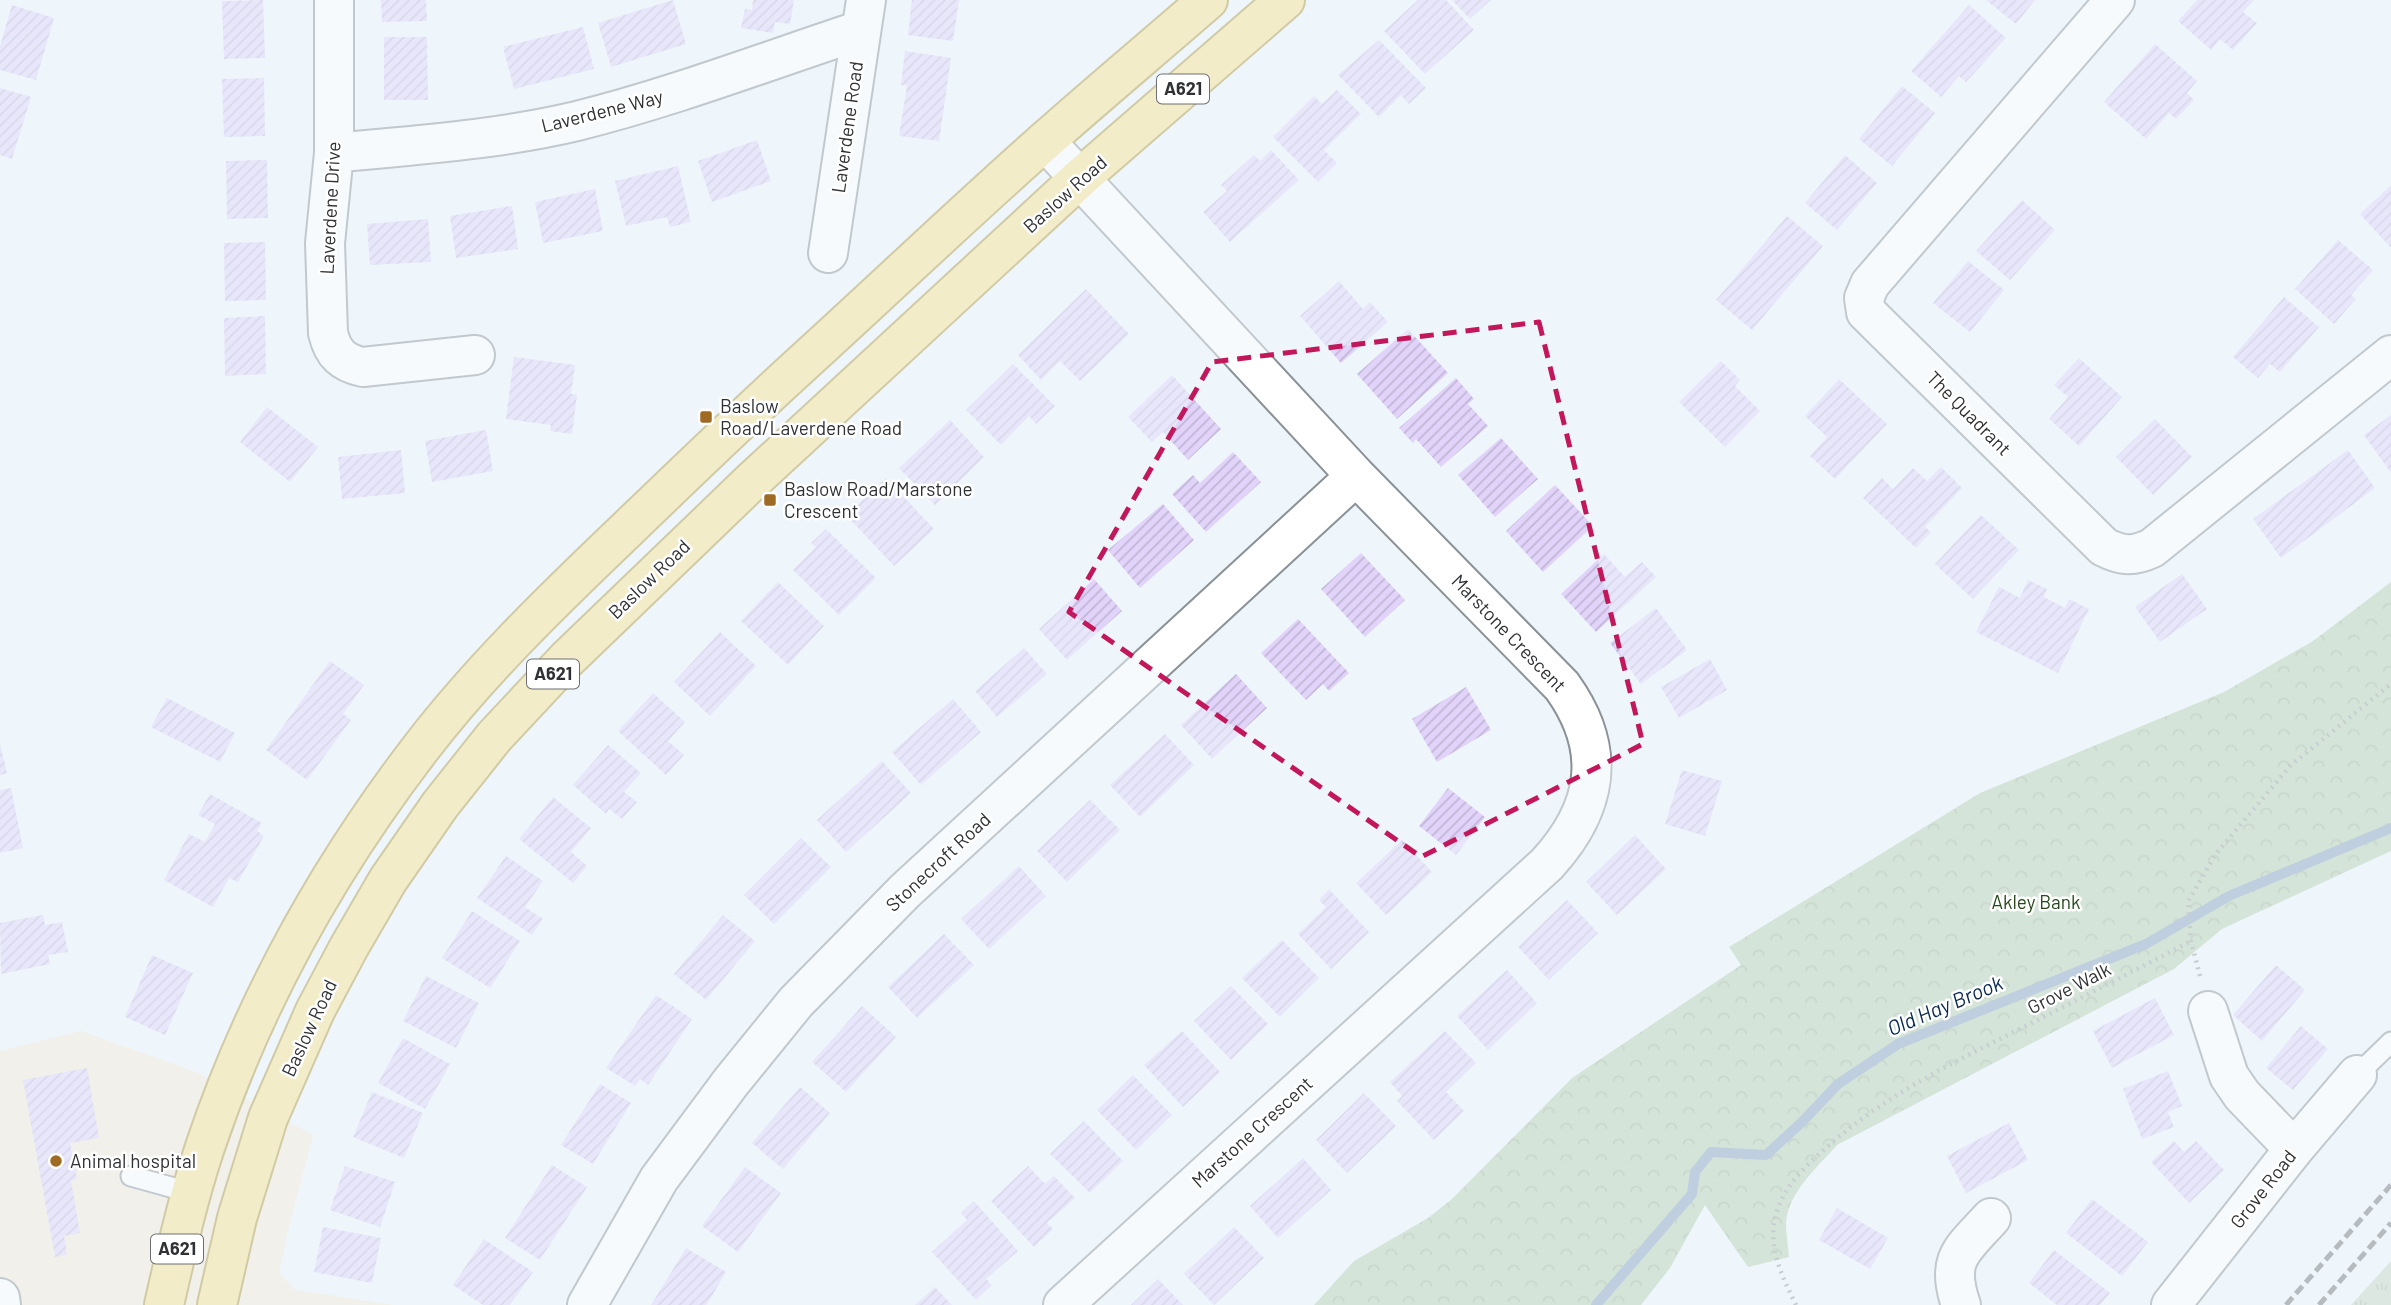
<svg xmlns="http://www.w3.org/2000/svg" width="2391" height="1305" viewBox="0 0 2391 1305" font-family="Barlow,sans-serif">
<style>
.commercial{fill:#f3e9d4}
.grass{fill:url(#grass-tufts)}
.forest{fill:url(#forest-crowns)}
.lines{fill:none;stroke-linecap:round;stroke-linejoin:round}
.stream{stroke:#879fbe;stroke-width:10}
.building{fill:url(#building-hatch)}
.service-casing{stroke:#8a9197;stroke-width:23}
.minor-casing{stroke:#8a9197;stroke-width:42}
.primary-casing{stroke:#ac953c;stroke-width:42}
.path{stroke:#989da1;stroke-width:4.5;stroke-dasharray:2 5;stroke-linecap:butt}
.service{stroke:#fff;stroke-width:19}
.minor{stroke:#fff;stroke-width:38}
.primary{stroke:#f6e08c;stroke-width:38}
.rail{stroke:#6f7377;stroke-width:5;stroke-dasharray:10 5;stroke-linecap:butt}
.marked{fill:none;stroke:#c2185b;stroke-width:5;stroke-dasharray:14 9;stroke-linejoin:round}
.poi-dot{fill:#9f6a23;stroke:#fff;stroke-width:2.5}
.labels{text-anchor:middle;stroke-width:5;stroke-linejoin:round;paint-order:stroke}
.shield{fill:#fff;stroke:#6d6f71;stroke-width:2}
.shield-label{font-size:18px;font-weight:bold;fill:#2f3134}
.street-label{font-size:19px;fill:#2f3134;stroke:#fff}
.poi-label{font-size:19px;fill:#2f3134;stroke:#fff;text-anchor:start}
.park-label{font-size:19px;fill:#26481a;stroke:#fff}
.water-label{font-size:21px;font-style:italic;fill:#082951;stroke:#fff}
</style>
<defs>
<pattern id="grass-tufts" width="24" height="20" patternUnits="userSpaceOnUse" patternTransform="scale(1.75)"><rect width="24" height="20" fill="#c7d6c2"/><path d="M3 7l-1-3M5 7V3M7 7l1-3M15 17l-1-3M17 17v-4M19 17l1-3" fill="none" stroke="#abb8a7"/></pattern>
<pattern id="forest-crowns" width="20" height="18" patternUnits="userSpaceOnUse" patternTransform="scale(1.75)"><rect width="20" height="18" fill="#b5cead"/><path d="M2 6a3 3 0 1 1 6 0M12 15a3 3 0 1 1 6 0" fill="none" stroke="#9cb195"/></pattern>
<pattern id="building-hatch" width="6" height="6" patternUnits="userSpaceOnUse" patternTransform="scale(1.75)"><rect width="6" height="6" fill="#e1d3f9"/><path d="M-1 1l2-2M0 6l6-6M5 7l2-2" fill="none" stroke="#c1b6d6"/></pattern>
</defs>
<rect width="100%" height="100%" fill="#eef5fb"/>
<!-- commercial -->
<path class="commercial" d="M 81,1031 L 196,1072 L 313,1135 L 290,1222 L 279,1273 L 296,1290 L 394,1305 L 0,1305 L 0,1051 Z"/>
<!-- grass -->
<path class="grass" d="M 2391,1261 L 2391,1305 L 2351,1305 Z"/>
<!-- forest -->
<path class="forest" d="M 2391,582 L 2391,851 L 2222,929 L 2174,969 L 1837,1145 C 1818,1167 1788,1192 1786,1223 C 1786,1234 1788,1246 1789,1257 L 1748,1267 L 1705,1205 L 1670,1268 L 1641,1305 L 1314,1305 L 1354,1261 L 1428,1218 L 1452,1199 L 1572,1078 L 1741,965 L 1729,947 L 1980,793 L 2224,692 L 2313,641 Z"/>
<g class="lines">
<!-- stream -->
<path class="stream" d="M 1596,1305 L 1692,1194 L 1695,1172 L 1711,1152 L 1766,1155 L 1802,1122 L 1838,1084 L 1898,1044 L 2146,944 L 2229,896 L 2391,828"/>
</g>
<!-- building -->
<path class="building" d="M 263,0 L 265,58 L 224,59 L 222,1 Z
M 381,0 L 426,0 L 427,21 L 382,22 Z
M 673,0 L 686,44 L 611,67 L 598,23 Z
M 753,0 L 794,0 L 790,24 L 775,22 L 773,33 L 741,28 L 745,9 L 752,10 Z
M 912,0 L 959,0 L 953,41 L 908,35 Z
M 1418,0 L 1446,0 L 1474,30 L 1425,74 L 1384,31 Z
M 1452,0 L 1491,0 L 1470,19 Z
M 1986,0 L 2035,0 L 2016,24 Z
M 2197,0 L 2254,0 L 2243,12 L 2257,23 L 2233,50 L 2220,39 L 2211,50 L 2178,21 Z
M 12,5 L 54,18 L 36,80 L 0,70 L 0,46 Z
M 1969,5 L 2006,38 L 1966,82 L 1959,76 L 1941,97 L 1911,71 Z
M 583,27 L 594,69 L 514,89 L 503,47 Z
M 384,37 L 427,37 L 428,100 L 384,100 Z
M 1379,40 L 1426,88 L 1409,104 L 1401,95 L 1379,117 L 1338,75 Z
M 2155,44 L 2197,81 L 2187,93 L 2194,100 L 2176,119 L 2169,113 L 2146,139 L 2104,102 Z
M 905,51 L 951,58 L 939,141 L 899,136 L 907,85 L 901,85 Z
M 264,78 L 265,136 L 224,137 L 222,79 Z
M 1902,86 L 1935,113 L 1892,166 L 1859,139 Z
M 0,88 L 31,97 L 12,159 L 0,155 Z
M 1337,90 L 1361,114 L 1324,150 L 1337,163 L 1318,182 L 1273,137 L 1314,96 L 1322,104 Z
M 757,140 L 771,181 L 712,202 L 698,161 Z
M 1271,150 L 1299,180 L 1230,242 L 1203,212 L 1227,191 L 1221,185 L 1254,155 L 1260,161 Z
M 1845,155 L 1877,183 L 1837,230 L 1805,203 Z
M 267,160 L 268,218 L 227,219 L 226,161 Z
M 678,166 L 691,222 L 670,227 L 667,217 L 626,226 L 615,181 Z
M 2391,185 L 2391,248 L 2360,214 Z
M 595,189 L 603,231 L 543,243 L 535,202 Z
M 2022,200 L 2055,230 L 2010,280 L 1976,251 Z
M 512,206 L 518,249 L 456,258 L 450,216 Z
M 1787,216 L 1823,246 L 1752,330 L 1716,300 Z
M 428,219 L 431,262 L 370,265 L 367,224 Z
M 2338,240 L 2373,270 L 2351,295 L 2356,299 L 2334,324 L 2295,289 Z
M 265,242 L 266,300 L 225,301 L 224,243 Z
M 1968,261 L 2004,290 L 1970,332 L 1933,303 Z
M 1339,281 L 1363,309 L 1370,302 L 1388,322 L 1341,363 L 1300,316 Z
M 1086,289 L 1129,334 L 1080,381 L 1060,361 L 1041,380 L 1018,355 Z
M 2284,297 L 2319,327 L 2280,372 L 2270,364 L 2258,378 L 2233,357 Z
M 265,316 L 266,374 L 225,376 L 224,318 Z
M 1408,329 L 1448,373 L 1397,419 L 1357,374 Z
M 514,357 L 575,365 L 571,394 L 577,395 L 572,434 L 550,431 L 551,425 L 506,419 Z
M 2079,358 L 2122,397 L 2079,446 L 2049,419 L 2068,397 L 2054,385 Z
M 1721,361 L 1740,380 L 1735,386 L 1760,411 L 1725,447 L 1679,402 Z
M 1013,364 L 1055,406 L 1036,424 L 1029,416 L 1001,445 L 966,410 Z
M 1172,375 L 1221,429 L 1188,460 L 1163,432 L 1152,442 L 1128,417 Z
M 1456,378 L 1474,399 L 1468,404 L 1488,426 L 1441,467 L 1416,439 L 1413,443 L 1399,428 Z
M 1839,379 L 1887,424 L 1835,479 L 1810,456 L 1827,437 L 1805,416 Z
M 267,407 L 318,447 L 290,482 L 240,442 Z
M 2391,415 L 2391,473 L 2364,435 Z
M 2155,419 L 2192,457 L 2153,495 L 2116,457 Z
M 950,420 L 984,457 L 935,505 L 899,468 Z
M 486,430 L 493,471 L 432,482 L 425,441 Z
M 1501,438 L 1538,479 L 1495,517 L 1458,475 Z
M 401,450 L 405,493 L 342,499 L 338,457 Z
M 2348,450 L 2375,488 L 2281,558 L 2253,519 Z
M 1233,452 L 1261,482 L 1206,532 L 1172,494 L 1193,475 L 1200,483 Z
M 1941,467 L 1962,488 L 1925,527 L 1931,532 L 1916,548 L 1863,498 L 1882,478 L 1893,489 L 1913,468 L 1927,481 Z
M 886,478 L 934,529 L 894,566 L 846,515 Z
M 1555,485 L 1593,526 L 1543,572 L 1506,531 Z
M 1163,504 L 1194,540 L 1140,588 L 1108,550 Z
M 1981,515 L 2019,550 L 1973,599 L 1935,564 Z
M 826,529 L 876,578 L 839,615 L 793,570 L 816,547 L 811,543 Z
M 1361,553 L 1405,600 L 1365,637 L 1321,589 Z
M 1604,554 L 1625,577 L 1642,562 L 1656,577 L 1596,632 L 1561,594 Z
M 2182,574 L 2207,609 L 2160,642 L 2135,607 Z
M 1094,579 L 1122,611 L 1067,660 L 1039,629 Z
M 2028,580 L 2047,589 L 2044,597 L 2065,608 L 2069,599 L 2089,609 L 2058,673 L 1976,632 L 1999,587 L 2020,598 Z
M 778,582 L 824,626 L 788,665 L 741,621 Z
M 1656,608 L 1687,650 L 1641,684 L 1610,643 Z
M 1298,619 L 1349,673 L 1329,691 L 1323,684 L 1306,700 L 1261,653 Z
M 720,632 L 756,666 L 710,716 L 674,682 Z
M 1024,648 L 1047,674 L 997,717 L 975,691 Z
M 1710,659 L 1727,690 L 1679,718 L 1661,687 Z
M 330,661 L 364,685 L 343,714 L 351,720 L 307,780 L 266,750 Z
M 1236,674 L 1267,708 L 1212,759 L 1181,725 Z
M 1466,687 L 1491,730 L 1437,762 L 1412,719 Z
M 653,693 L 685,722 L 668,741 L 684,755 L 666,775 L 618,731 Z
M 167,698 L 235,733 L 220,762 L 151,727 Z
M 953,699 L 981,732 L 921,785 L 892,752 Z
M 1165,734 L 1194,765 L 1140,817 L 1110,785 Z
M 0,744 L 7,773 L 0,775 Z
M 608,745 L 641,773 L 624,792 L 637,802 L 622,819 L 609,809 L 606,814 L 573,785 Z
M 882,761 L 911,793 L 846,852 L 817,820 Z
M 1682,770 L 1722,781 L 1705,836 L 1665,824 Z
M 11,788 L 23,848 L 0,853 L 0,790 Z
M 1448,788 L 1485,817 L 1456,855 L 1419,826 Z
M 210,794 L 262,823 L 257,831 L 264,836 L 238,882 L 229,878 L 213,907 L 164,880 L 189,834 L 205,842 L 215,824 L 198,815 Z
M 553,797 L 591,828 L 571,852 L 587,866 L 573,883 L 519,839 Z
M 1090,800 L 1120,830 L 1067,882 L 1037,851 Z
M 1635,835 L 1666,869 L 1617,915 L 1586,882 Z
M 801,838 L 831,867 L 774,924 L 744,895 Z
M 1402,840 L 1432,872 L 1386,915 L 1356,883 Z
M 506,856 L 543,881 L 525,907 L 543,919 L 532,935 L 477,898 Z
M 1019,866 L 1046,896 L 989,949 L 961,919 Z
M 1329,889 L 1369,932 L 1331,969 L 1298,934 L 1326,907 L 1319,900 Z
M 1567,900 L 1598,933 L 1549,980 L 1518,947 Z
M 472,911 L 520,941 L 490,988 L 442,958 Z
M 43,915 L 45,925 L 62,922 L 68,952 L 48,955 L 50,964 L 1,974 L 0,923 Z
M 723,915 L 755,941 L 706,1000 L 674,974 Z
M 944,934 L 974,965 L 917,1018 L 888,987 Z
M 1282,940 L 1319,978 L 1280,1017 L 1242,978 Z
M 152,955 L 193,973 L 165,1035 L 125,1017 Z
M 2276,965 L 2305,990 L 2262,1041 L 2233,1015 Z
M 1507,970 L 1537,1003 L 1488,1050 L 1457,1016 Z
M 426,976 L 479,1003 L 456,1048 L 403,1021 Z
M 1231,986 L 1268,1024 L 1231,1060 L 1194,1021 Z
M 656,995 L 692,1019 L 648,1085 L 640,1079 L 635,1086 L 606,1068 Z
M 2155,998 L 2174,1035 L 2112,1068 L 2093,1031 Z
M 862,1006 L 896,1037 L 846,1092 L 812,1062 Z
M 2301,1026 L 2328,1049 L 2293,1090 L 2266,1068 Z
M 1182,1031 L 1220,1072 L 1183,1107 L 1144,1065 Z
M 1445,1031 L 1476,1063 L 1446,1092 L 1464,1111 L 1434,1140 L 1397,1101 L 1402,1096 L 1390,1082 Z
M 403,1038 L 450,1064 L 425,1109 L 378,1083 Z
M 87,1068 L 99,1138 L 70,1143 L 77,1179 L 71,1180 L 80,1233 L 64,1236 L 67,1255 L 55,1257 L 23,1080 Z
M 2168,1071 L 2182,1106 L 2168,1112 L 2174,1127 L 2142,1139 L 2123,1089 Z
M 1133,1075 L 1172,1115 L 1136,1150 L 1097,1110 Z
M 600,1084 L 631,1103 L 593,1164 L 561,1145 Z
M 800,1087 L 830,1113 L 783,1169 L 752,1143 Z
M 372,1092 L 423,1113 L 404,1158 L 353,1137 Z
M 1364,1093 L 1396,1126 L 1347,1173 L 1316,1140 Z
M 1084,1121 L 1123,1161 L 1090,1193 L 1050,1154 Z
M 2009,1123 L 2028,1160 L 1966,1193 L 1947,1156 Z
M 2174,1141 L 2184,1152 L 2196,1141 L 2224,1170 L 2189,1203 L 2151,1162 Z
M 1303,1158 L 1331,1190 L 1278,1238 L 1250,1206 Z
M 552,1165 L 587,1187 L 540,1260 L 505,1238 Z
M 345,1166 L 395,1182 L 380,1227 L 330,1210 Z
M 1028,1166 L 1045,1184 L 1054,1176 L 1075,1198 L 1047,1223 L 1053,1229 L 1034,1247 L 991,1201 Z
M 745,1167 L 781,1193 L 738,1252 L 702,1226 Z
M 2092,1199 L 2148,1242 L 2122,1276 L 2066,1233 Z
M 974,1201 L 1018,1251 L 986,1279 L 992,1285 L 976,1300 L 932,1252 L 967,1220 L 961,1213 Z
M 1837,1208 L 1888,1238 L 1870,1269 L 1819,1240 Z
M 323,1227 L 381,1238 L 372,1283 L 314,1272 Z
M 1234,1227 L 1264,1258 L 1214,1305 L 1184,1274 Z
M 484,1239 L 533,1272 L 510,1305 L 483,1305 L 453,1285 Z
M 686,1248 L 726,1272 L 709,1301 L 706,1305 L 651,1305 Z
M 2054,1250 L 2110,1293 L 2100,1305 L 2057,1305 L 2029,1283 Z
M 1158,1279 L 1183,1305 L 1131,1305 Z
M 935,1287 L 952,1305 L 915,1305 Z"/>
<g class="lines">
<defs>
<path id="service" d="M 2357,1075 L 2391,1042
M 131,1176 L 192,1193"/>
<path id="minor" d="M 334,0 L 334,153 L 325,243 L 328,333 C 333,354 343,363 363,367 L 475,355
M 2115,0 L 1870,284 L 1864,298 L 1866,312 L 2104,547 C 2122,556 2133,557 2152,548 L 2391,355
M 1045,141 L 1356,476 L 1562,686 C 1608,750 1598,808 1547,864 L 1063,1305
M 334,153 C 415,145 497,140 577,121 C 673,97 767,61 861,30
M 828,253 L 866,0
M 2208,1011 L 2229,1076 L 2242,1095 L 2294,1149
M 0,1298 L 1,1305
M 587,1305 L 659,1179 L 731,1082 L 796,1002 L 905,891 L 1356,476
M 1961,1305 C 1945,1259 1962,1250 1991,1218
M 2171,1305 L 2294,1149 L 2357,1075"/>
<path id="primary" d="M 164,1305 C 176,1252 188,1198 205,1147 C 253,1004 328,869 420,749 C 479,672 549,604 619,537 C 677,481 734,426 793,372 C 878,295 960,216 1046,140 C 1099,93 1154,47 1208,0
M 217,1305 L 237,1218 L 268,1118 L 315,1011 L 349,947 L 388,880 L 440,805 L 494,737 L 566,660 L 752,481 L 1080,178 L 1285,0"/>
</defs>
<!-- service casing -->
<use href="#service" class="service-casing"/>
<!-- minor casing -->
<use href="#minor" class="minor-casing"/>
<!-- primary casing -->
<use href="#primary" class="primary-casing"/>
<!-- path -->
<path class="path" d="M 2200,976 L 2191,941 L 2188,902 L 2215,855 L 2290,766 L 2391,684
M 1796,1305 C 1782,1276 1767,1247 1776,1214 C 1785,1185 1805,1166 1827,1147 C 1888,1093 1958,1060 2030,1024 C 2084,996 2138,969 2191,941"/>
<!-- service -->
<use href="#service" class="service"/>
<!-- minor -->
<use href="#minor" class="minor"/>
<!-- primary -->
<use href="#primary" class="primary"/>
<!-- rail -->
<path class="rail" d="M 2286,1305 L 2391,1185
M 2319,1305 L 2391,1223"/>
</g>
<!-- marked area -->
<path d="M0 0H2391V1305H0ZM 1539,322 L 1643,744 L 1421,857 L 1069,612 L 1212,362 Z" fill="#eef5fb" fill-opacity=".55" fill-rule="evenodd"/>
<path class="marked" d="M 1539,322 L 1643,744 L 1421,857 L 1069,612 L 1212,362 Z"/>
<!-- markers -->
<g class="poi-dot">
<rect x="699" y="410" width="14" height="14" rx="3.5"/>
<rect x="763" y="493" width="14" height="14" rx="3.5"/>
<circle cx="56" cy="1161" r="7"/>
</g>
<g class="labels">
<!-- shield labels -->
<g class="shield">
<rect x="1157" y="74.5" width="52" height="29" rx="5"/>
<rect x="527" y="659.5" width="52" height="29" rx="5"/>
<rect x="151" y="1234.5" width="52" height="29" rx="5"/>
</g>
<g class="shield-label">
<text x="1183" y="95">A621</text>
<text x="553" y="680">A621</text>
<text x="177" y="1255">A621</text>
</g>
<!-- street labels -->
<g class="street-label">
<text transform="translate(602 111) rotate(-14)" y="7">Laverdene Way</text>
<text transform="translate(847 127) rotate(-82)" y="7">Laverdene Road</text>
<text transform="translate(1065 194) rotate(-42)" y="7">Baslow Road</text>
<text transform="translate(330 208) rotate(-87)" y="7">Laverdene Drive</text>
<text transform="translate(1969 413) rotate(45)" y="7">The Quadrant</text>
<text transform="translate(649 579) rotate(-44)" y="7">Baslow Road</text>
<text transform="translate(1509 633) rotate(46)" y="7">Marstone Crescent</text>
<text transform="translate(938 862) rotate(-43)" y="7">Stonecroft Road</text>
<text transform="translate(2069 988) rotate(-27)" y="7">Grove Walk</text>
<text transform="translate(309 1028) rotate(-65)" y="7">Baslow Road</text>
<text transform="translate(1252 1132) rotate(-42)" y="7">Marstone Crescent</text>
<text transform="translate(2263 1189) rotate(-52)" y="7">Grove Road</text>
</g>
<!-- poi labels -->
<g class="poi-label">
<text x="720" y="413">Baslow<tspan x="720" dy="22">Road/Laverdene Road</tspan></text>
<text x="784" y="496">Baslow Road/Marstone<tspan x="784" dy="22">Crescent</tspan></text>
<text x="70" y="1168">Animal hospital</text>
</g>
<!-- park labels -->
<g class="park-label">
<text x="2036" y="909">Akley Bank</text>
</g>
<!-- water labels -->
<g class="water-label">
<text transform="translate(1945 1006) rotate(-23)" y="7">Old Hay Brook</text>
</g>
</g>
</svg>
